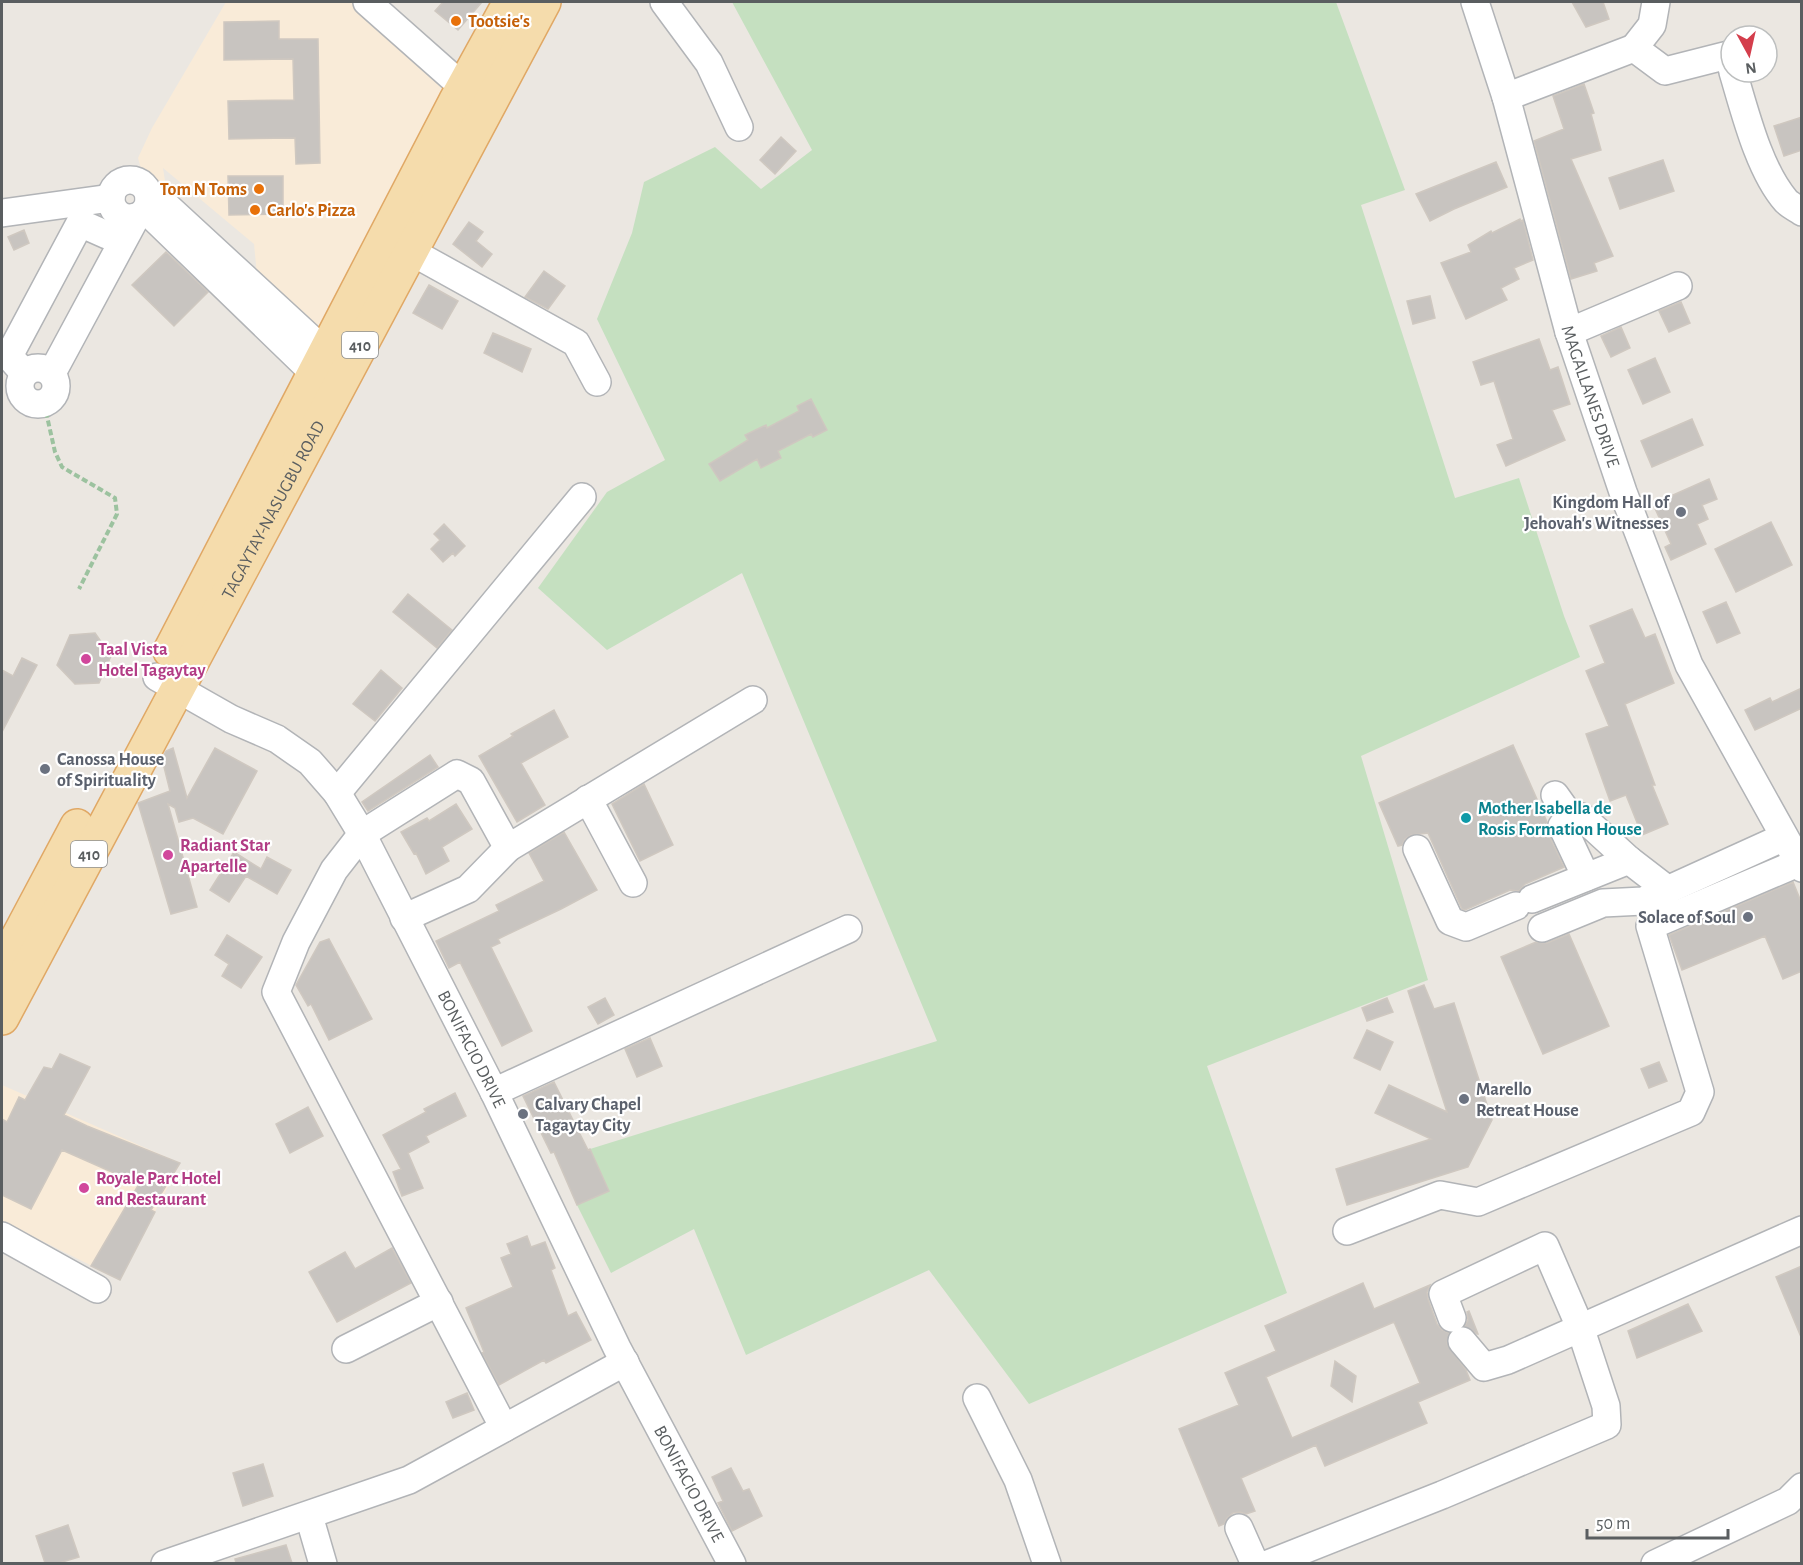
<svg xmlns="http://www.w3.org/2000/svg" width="1803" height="1565" viewBox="0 0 1803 1565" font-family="'Alegreya Sans',sans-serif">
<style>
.commercial{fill:#f9ebd8}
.green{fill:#c5e0c0}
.building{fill:#c8c4c0;stroke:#cfc8c0;stroke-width:1.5;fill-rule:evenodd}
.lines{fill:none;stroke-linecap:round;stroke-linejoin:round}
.minor-casing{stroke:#b2b4b7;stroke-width:30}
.major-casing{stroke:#e0a865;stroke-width:36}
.path{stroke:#9cc29f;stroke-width:4;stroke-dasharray:6 3;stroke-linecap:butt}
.minor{stroke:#fff;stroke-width:27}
.major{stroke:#f5dcac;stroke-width:33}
.food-dot{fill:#e8710a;stroke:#fff;stroke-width:2}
.worship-dot{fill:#6b7280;stroke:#fff;stroke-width:2}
.hotel-dot{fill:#d1479c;stroke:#fff;stroke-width:2}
.culture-dot{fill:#0f9aa8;stroke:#fff;stroke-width:2}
.labels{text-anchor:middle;stroke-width:4.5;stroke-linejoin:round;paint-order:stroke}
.shield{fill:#fff;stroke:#8c8e90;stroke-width:1.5}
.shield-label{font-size:16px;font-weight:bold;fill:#5a5e60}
.food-label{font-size:18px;font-weight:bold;fill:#c56008;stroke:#fff;text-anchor:start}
.street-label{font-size:18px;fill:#5a5e60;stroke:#fff}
.worship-label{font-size:18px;font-weight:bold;fill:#5b616d;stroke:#fff;text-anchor:start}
.hotel-label{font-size:18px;font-weight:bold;fill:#b23c85;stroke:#fff;text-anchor:start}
.culture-label{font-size:18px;font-weight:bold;fill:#0d838f;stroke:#fff;text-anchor:start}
</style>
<rect width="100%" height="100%" fill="#ebe7e1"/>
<!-- commercial -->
<path class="commercial" d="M 226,2 L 359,2 L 454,87 L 320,334 L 257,275 L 254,244 L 163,168 L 167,194 L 143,176 L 138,158 L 152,128 Z
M 2,1085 L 180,1163 L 120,1280 L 2,1221 Z"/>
<!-- green -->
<path class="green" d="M 732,2 L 1336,2 L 1405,190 L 1361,205 L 1455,498 L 1519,478 L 1564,616 L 1580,657 L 1361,756 L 1428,980 L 1207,1066 L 1287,1293 L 1029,1404 L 929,1270 L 746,1355 L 694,1229 L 611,1273 L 577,1205 L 609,1191 L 590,1149 L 937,1041 L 742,573 L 607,650 L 538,588 L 607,492 L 665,460 L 597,319 L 632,233 L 644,182 L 715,147 L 761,189 L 812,150 Z"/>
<!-- building -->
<path class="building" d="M 443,2 L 482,2 L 458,30 L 435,11 Z
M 1572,2 L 1603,2 L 1609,19 L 1586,27 Z
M 279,21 L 279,39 L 318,39 L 320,163 L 296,164 L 295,138 L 229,139 L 228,101 L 294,100 L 293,59 L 224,60 L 224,22 Z
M 1584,84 L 1594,113 L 1591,114 L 1601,150 L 1571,159 L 1613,256 L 1594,263 L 1597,271 L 1571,279 L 1534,141 L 1564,129 L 1553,96 Z
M 1802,117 L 1802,150 L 1784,156 L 1774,126 Z
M 781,137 L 796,151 L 775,174 L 760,160 Z
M 1663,160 L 1674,191 L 1620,209 L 1609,178 Z
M 1496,162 L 1507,187 L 1454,209 L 1430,221 L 1416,194 Z
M 228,176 L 283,176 L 283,214 L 229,215 Z
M 1520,219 L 1521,221 L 1523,220 L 1533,260 L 1514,268 L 1519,279 L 1501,288 L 1507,300 L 1466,319 L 1441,263 L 1471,252 L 1468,245 L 1491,231 L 1492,233 Z
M 469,222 L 483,232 L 476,241 L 492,254 L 482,267 L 453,244 Z
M 24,230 L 29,243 L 14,250 L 8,237 Z
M 166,252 L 208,292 L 174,326 L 132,285 Z
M 544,271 L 565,286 L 548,309 L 525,297 Z
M 429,285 L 458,301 L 442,329 L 413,313 Z
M 1430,296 L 1435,318 L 1413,324 L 1407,301 Z
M 1681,302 L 1690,323 L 1669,332 L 1659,311 Z
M 1621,327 L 1630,348 L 1611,357 L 1601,336 Z
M 493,333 L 531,349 L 522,372 L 484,353 Z
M 1539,339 L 1550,370 L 1558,367 L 1570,404 L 1552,410 L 1565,440 L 1506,466 L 1497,445 L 1513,439 L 1494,381 L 1481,385 L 1473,362 Z
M 1655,358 L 1670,392 L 1643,404 L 1628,370 Z
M 811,399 L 827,430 L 813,437 L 811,434 L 778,451 L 781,458 L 761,468 L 757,459 L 720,481 L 709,464 L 748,440 L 745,435 L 766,425 L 767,428 L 799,411 L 797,406 Z
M 1692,419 L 1703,445 L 1652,467 L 1641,441 Z
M 1709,479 L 1717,499 L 1702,505 L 1708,519 L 1697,524 L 1706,544 L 1671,560 L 1665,547 L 1671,544 L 1653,504 Z
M 1771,522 L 1792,565 L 1736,592 L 1715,549 Z
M 444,524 L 465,546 L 455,556 L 453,553 L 443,562 L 431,549 L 440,540 L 434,534 Z
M 408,594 L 452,630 L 437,648 L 393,612 Z
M 1726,602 L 1740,633 L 1717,643 L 1703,612 Z
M 1632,609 L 1645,638 L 1655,634 L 1674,683 L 1625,704 L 1655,785 L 1652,785 L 1668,824 L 1642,835 L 1626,795 L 1610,801 L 1586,734 L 1609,726 L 1586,671 L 1605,663 L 1590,626 Z
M 95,633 L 111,656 L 99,683 L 75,684 L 57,665 L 70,635 Z
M 22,658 L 37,665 L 2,732 L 2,670 L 13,676 Z
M 381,670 L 402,688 L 375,721 L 353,704 Z
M 1802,688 L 1802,708 L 1755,730 L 1745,710 L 1770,698 L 1772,702 Z
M 554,710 L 568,737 L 521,763 L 545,805 L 517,822 L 479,756 L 513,736 L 511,734 Z
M 1513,745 L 1547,822 L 1548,833 L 1564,867 L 1525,884 L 1519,891 L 1510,890 L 1465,910 L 1462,909 L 1428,833 L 1411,835 L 1405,839 L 1402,845 L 1398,846 L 1379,803 Z
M 173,748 L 187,798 L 215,748 L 257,771 L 223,834 L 193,818 L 179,822 L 175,808 L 168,804 L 197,907 L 171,914 L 138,803 L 170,791 L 162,759 L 166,751 Z
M 430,755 L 438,767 L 368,811 L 362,802 Z
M 644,784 L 673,845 L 640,861 L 612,804 Z
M 456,804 L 472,829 L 442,847 L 449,861 L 426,874 L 416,853 L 414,854 L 401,832 L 427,818 L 429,821 Z
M 564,832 L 597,890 L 561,909 L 498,939 L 500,943 L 491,947 L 532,1031 L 502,1046 L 460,962 L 449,968 L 436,941 L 499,911 L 496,905 L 544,881 L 529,853 Z
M 234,852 L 261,869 L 267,857 L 291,870 L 277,894 L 246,876 L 229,902 L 210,890 Z
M 1793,882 L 1802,904 L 1802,971 L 1783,979 L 1765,936 L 1682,970 L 1669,935 Z
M 1569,934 L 1609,1026 L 1543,1054 L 1501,957 L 1536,942 L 1547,943 Z
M 227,935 L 262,957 L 241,988 L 222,976 L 229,964 L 215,955 Z
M 329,939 L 372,1019 L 329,1040 L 311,1004 L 308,1006 L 296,985 L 320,942 Z
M 1424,985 L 1434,1009 L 1454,1003 L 1492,1120 L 1468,1167 L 1347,1205 L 1336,1169 L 1431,1139 L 1375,1113 L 1389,1085 L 1447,1112 L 1408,991 Z
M 605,998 L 614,1015 L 598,1024 L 588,1007 Z
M 1387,998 L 1393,1012 L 1367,1021 L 1362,1008 Z
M 1367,1030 L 1393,1042 L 1380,1070 L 1354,1058 Z
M 650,1038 L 662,1066 L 637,1077 L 625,1049 Z
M 60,1054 L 90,1067 L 64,1115 L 87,1126 L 180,1163 L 151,1210 L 155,1212 L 120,1280 L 91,1266 L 139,1184 L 62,1150 L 31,1209 L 2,1195 L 2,1119 L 7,1122 L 19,1097 L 25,1100 L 44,1067 L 52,1069 Z
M 1659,1062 L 1667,1081 L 1649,1088 L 1641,1069 Z
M 554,1082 L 588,1150 L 590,1149 L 609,1191 L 577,1205 L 554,1152 L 551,1153 L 523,1096 Z
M 455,1093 L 466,1116 L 426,1136 L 429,1142 L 408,1153 L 423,1188 L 402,1196 L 393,1172 L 401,1169 L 383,1135 L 426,1112 L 424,1109 Z
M 308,1107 L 323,1136 L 290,1153 L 276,1124 Z
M 527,1236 L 531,1247 L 545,1242 L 555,1268 L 551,1270 L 568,1316 L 576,1312 L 591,1340 L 546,1363 L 544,1360 L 499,1385 L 482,1353 L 484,1352 L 466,1308 L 513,1287 L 501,1258 L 511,1254 L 507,1244 Z
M 392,1248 L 411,1283 L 337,1322 L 309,1272 L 345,1252 L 355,1269 Z
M 1802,1266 L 1802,1337 L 1801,1337 L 1776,1277 Z
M 1363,1283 L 1374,1309 L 1430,1285 L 1427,1292 L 1428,1299 L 1437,1324 L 1442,1330 L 1449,1333 L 1447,1344 L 1466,1370 L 1470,1380 L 1418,1402 L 1427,1423 L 1325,1466 L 1316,1445 L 1241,1478 L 1255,1511 L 1246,1514 L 1240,1512 L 1233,1513 L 1227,1518 L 1224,1524 L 1219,1526 L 1179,1429 L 1239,1405 L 1225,1373 L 1276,1351 L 1265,1326 ZM 1394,1322 L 1420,1383 L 1292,1438 L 1266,1377 Z
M 1688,1304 L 1702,1331 L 1637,1358 L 1628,1331 Z
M 1469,1311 L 1478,1334 L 1477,1334 L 1465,1326 L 1468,1320 L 1467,1312 Z
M 1335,1361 L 1356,1376 L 1352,1402 L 1331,1386 Z
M 467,1393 L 474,1410 L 453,1418 L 446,1402 Z
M 263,1464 L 273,1496 L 243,1506 L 233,1473 Z
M 731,1468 L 743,1491 L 749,1489 L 762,1516 L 732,1531 L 718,1503 L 723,1501 L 712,1477 Z
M 68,1525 L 79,1557 L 59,1563 L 45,1563 L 36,1536 Z
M 286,1545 L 292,1563 L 236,1563 L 235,1559 Z"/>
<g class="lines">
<defs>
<g id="minor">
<path d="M 367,2 L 463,87"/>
<path d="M 664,2 L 709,63 L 739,127"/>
<path id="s1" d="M 1475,2 L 1506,97 L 1569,332 L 1623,492 L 1689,665 L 1802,868"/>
<path d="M 1634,48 L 1652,25 L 1656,2"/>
<path d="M 1733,72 C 1745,112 1759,170 1786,201 C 1790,205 1796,208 1802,212"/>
<path d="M 1506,97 L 1634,48 L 1665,71 L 1728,55 L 1731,65"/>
<circle cx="130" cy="199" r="19"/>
<path d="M 149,199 L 161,201 L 325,352"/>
<path d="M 2,213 L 111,198"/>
<path d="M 155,219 L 314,373"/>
<path d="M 410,251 L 576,343 L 597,382"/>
<path d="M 1569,332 L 1678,286"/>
<circle cx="38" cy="386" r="18"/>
<path d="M 24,373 L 9,356 L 80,223 L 107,235"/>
<path d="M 52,373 L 136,217"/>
<path id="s2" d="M 157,677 L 231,719 L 277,739 L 310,762 L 337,793 L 362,834 L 494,1092 L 617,1348 L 732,1564"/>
<path d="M 337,793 L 582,497"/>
<path d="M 1555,795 L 1570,816"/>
<path d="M 588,799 L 633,883"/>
<path d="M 1417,849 L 1450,921 L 1466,927 L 1516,906"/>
<path d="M 1586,877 L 1562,826 L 1570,816 L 1582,817 L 1629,860 L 1668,890"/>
<path d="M 1532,899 L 1629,860"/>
<path d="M 404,918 L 468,889 L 508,848 L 753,700"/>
<path d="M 1542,928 L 1603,903 L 1643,901 L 1784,837"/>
<path d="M 494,1092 L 848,929"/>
<path d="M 1347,1231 L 1440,1195 L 1478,1202 L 1691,1112 L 1700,1092 L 1650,926 L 1798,863"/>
<path d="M 2,1236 L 97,1289"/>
<path d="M 1462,1341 L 1484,1367 L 1508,1360 L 1802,1230"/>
<path d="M 346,1349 L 439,1302"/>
<path d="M 977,1398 L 1018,1480 L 1047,1564"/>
<path d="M 504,1428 L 276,992 L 296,942 L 334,870 L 362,834 L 457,774 L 471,781 L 508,848"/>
<path d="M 309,1516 L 323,1564"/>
<path d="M 1239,1528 L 1255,1564"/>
<path d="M 165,1564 L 409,1480 L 625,1362"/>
<path d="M 1268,1564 L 1442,1495 L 1607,1425 L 1606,1406 L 1580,1327 L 1545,1246 L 1443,1294 L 1452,1318"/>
<path d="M 1655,1564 L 1788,1501 L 1802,1487"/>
</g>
<g id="major">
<path d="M 170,651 L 455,102 L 510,2"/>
<path d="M 2,967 L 77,826"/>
<path id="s3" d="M 2,1018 L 544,2"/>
</g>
</defs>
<!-- minor casing -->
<use href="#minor" class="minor-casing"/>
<!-- major casing -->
<use href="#major" class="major-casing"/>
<!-- path -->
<path class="path" d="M 44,403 L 55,452 L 62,467 L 115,498 L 117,514 L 79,589"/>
<!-- minor -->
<use href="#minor" class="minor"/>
<!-- major -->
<use href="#major" class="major"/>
</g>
<!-- markers -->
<g class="food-dot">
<circle cx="456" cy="21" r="6"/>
<circle cx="259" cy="189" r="6"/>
<circle cx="255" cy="210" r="6"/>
</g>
<g class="worship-dot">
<circle cx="1681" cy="512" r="6"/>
<circle cx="45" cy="769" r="6"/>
<circle cx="1748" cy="917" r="6"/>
<circle cx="1464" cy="1099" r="6"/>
<circle cx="523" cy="1114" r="6"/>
</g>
<g class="hotel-dot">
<circle cx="86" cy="659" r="6"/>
<circle cx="168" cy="855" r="6"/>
<circle cx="84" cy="1188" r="6"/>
</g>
<circle class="culture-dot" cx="1466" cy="818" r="6"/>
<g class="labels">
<!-- shield labels -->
<g class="shield">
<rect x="342" y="332" width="36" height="26" rx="4.5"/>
<rect x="71" y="841" width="36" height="26" rx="4.5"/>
</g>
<g class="shield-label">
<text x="360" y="351">410</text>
<text x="89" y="860">410</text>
</g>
<!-- food labels -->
<g class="food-label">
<text x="468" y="27">Tootsie's</text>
<text x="247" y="195" text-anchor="end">Tom N Toms</text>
<text x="267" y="216">Carlo's Pizza</text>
</g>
<!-- street labels -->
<g class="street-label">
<text dy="6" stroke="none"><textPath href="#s1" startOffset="411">MAGALLANES DRIVE</textPath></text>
<text dy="6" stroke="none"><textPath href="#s3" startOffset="576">TAGAYTAY-NASUGBU ROAD</textPath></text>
<text dy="6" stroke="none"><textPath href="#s2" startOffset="506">BONIFACIO DRIVE</textPath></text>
<text dy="6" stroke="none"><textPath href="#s2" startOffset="992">BONIFACIO DRIVE</textPath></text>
</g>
<!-- worship labels -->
<g class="worship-label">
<text x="1669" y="508" text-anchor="end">Kingdom Hall of<tspan x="1669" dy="21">Jehovah's Witnesses</tspan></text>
<text x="57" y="765">Canossa House<tspan x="57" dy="21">of Spirituality</tspan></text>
<text x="1736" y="923" text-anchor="end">Solace of Soul</text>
<text x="1476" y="1095">Marello<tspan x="1476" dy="21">Retreat House</tspan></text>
<text x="535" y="1110">Calvary Chapel<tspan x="535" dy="21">Tagaytay City</tspan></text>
</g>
<!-- hotel labels -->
<g class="hotel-label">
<text x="98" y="655">Taal Vista<tspan x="98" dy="21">Hotel Tagaytay</tspan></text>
<text x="180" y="851">Radiant Star<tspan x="180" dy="21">Apartelle</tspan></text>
<text x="96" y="1184">Royale Parc Hotel<tspan x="96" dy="21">and Restaurant</tspan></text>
</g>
<!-- culture labels -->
<g class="culture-label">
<text x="1478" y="814">Mother Isabella de<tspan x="1478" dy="21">Rosis Formation House</tspan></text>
</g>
</g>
<!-- border -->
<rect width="1803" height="1565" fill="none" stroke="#5a5e60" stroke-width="6"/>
<!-- north arrow -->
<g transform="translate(1749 54) rotate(172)"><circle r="28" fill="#ffffff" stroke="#bdbfbf" stroke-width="1.5"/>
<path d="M0-4.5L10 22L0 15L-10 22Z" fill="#d43e4c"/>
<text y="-9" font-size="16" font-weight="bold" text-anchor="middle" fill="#5a5e60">N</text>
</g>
<!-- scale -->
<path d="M1587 1529v9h141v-9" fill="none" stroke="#5a5e60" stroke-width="3"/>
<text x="1596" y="1529" font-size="18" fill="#5a5e60" stroke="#ffffff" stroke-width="4.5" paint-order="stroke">50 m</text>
</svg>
